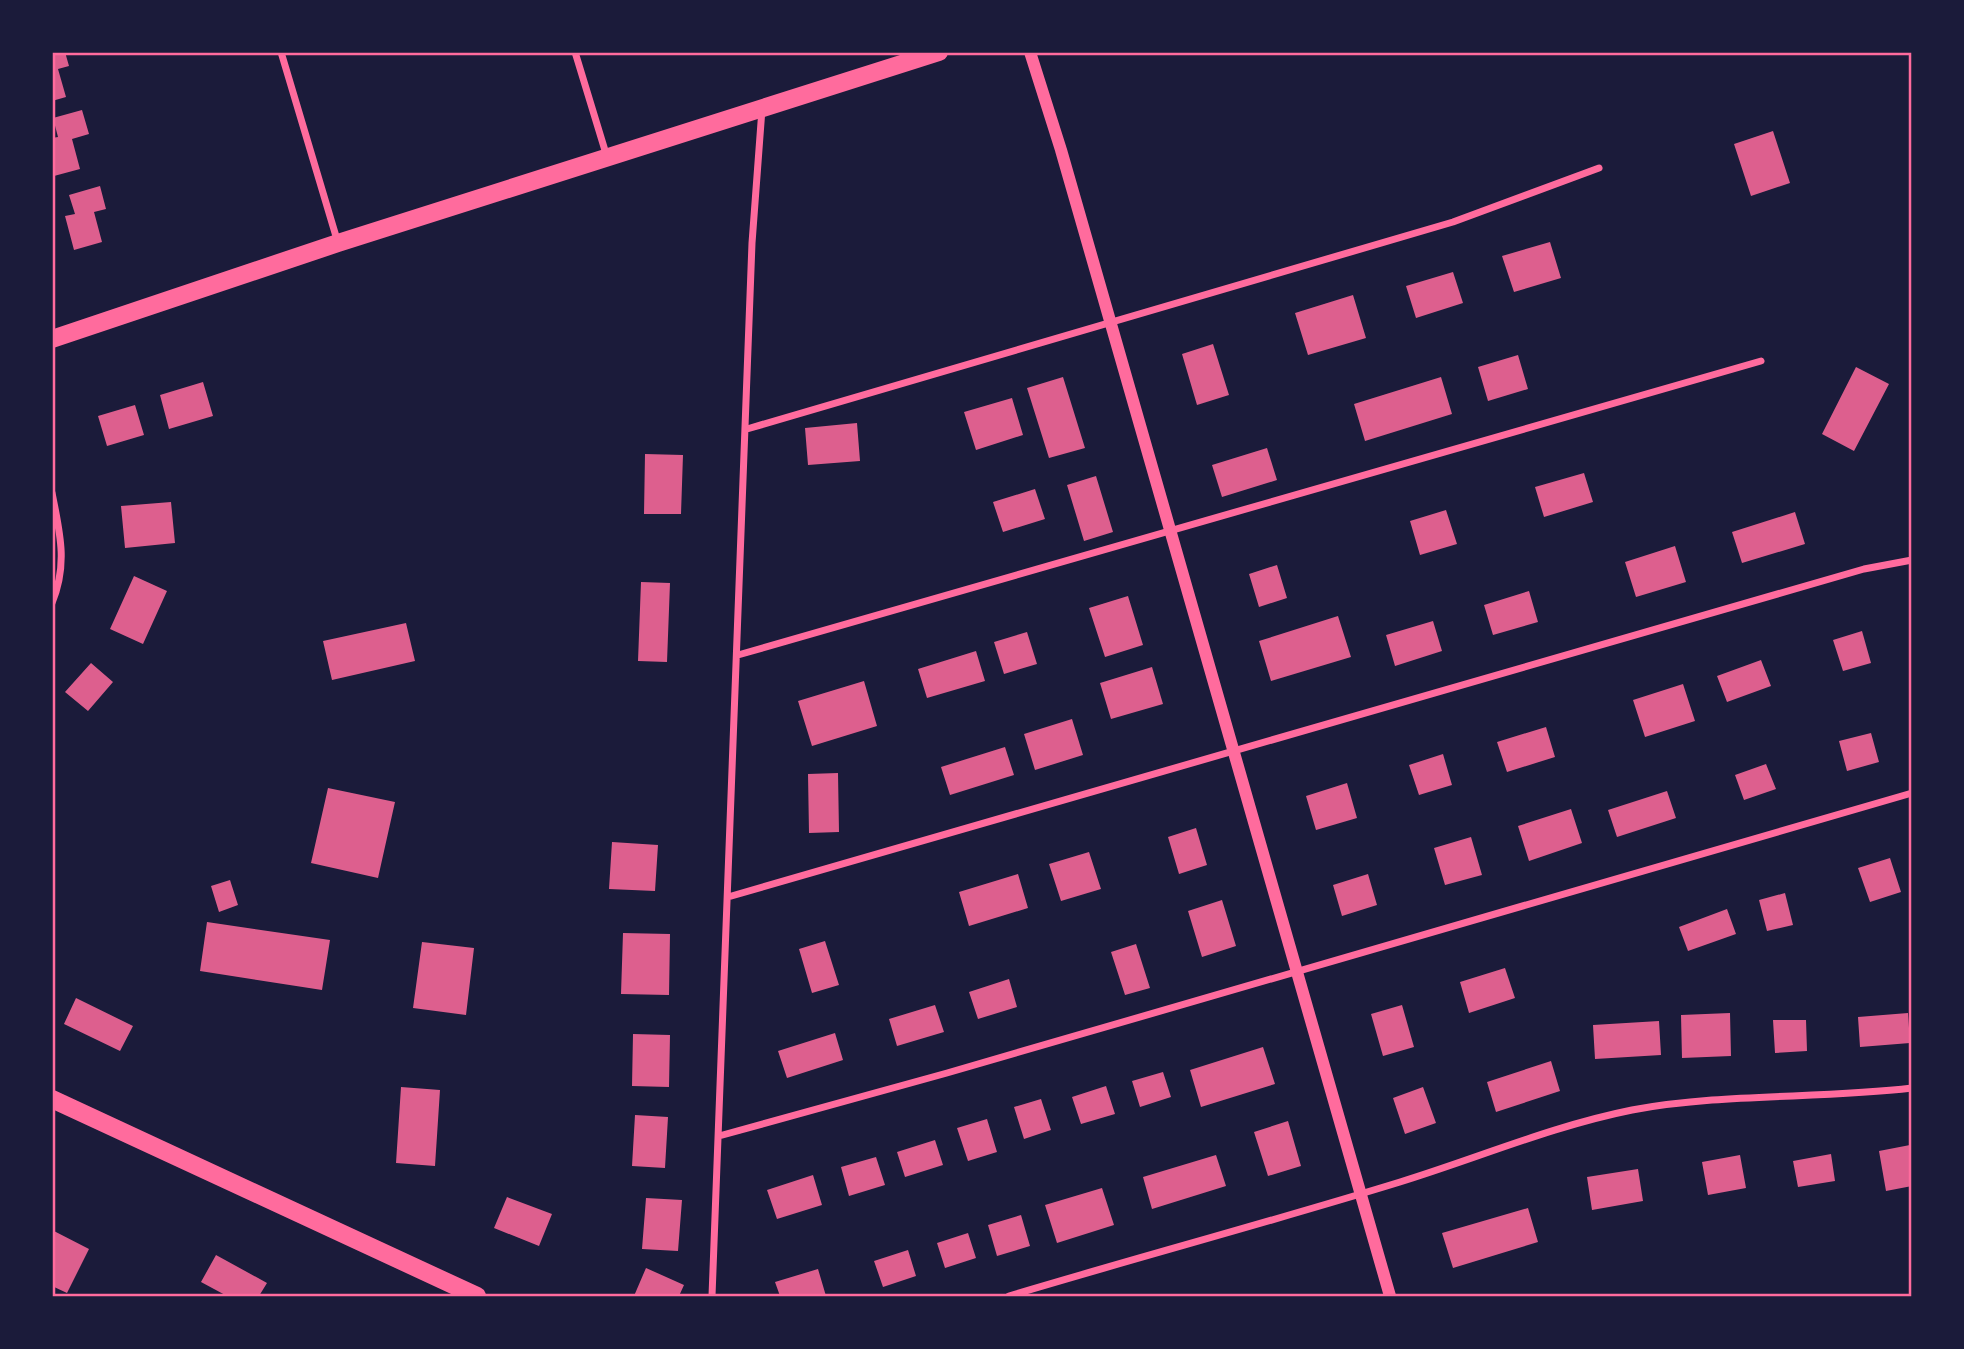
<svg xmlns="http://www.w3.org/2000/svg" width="1964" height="1349" viewBox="0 0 1964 1349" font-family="'Golos Text',sans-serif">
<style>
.building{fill:#dd5f8e}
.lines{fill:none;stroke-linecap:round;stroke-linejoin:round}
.minor{stroke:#ff6b9d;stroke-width:7}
.tertiary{stroke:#ff6b9d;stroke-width:12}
.primary{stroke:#ff6b9d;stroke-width:18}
.neatline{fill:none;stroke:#ff6b9d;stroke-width:2.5}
</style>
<rect width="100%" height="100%" fill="#1b1b3a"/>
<!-- building -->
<path class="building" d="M 52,52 L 65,52 L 69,66 L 58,69 L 66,97 L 52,101 Z
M 82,110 L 89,134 L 72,139 L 80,169 L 54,176 L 52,138 L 58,137 L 53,118 Z
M 1773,131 L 1790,183 L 1751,196 L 1734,144 Z
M 100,186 L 106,209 L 94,212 L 102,242 L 74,250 L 65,216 L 75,214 L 69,195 Z
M 1550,242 L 1561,278 L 1514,292 L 1502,256 Z
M 1453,272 L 1463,303 L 1416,318 L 1406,286 Z
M 1353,295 L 1366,338 L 1308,355 L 1295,313 Z
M 1213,344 L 1229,395 L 1197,405 L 1182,354 Z
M 1518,355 L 1528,389 L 1488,401 L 1478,367 Z
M 1856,367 L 1889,384 L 1854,451 L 1822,434 Z
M 1063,377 L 1085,448 L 1049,458 L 1027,388 Z
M 1441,377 L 1452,414 L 1365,441 L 1354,404 Z
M 203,382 L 213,416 L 169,429 L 160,395 Z
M 1012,398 L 1023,435 L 976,450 L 964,412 Z
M 135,405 L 144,435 L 107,446 L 98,416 Z
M 857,423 L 860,461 L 808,465 L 805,428 Z
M 1267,448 L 1277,480 L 1222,497 L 1212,465 Z
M 645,454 L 683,455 L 681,514 L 644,514 Z
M 1584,473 L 1593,502 L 1544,517 L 1535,487 Z
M 1096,476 L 1113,532 L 1084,541 L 1067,485 Z
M 1035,489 L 1045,519 L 1003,532 L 993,502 Z
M 171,502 L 175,543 L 125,548 L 121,506 Z
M 1446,510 L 1457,544 L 1420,555 L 1410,521 Z
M 1795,512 L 1805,544 L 1742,563 L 1732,532 Z
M 1675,546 L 1686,582 L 1636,597 L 1625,562 Z
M 1277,565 L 1287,598 L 1259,607 L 1249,574 Z
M 134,576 L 167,591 L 143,644 L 110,629 Z
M 641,582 L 670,583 L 667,662 L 638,661 Z
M 1529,591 L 1538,622 L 1493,635 L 1484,605 Z
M 1128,596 L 1143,645 L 1105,657 L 1089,608 Z
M 1338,616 L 1351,657 L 1271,681 L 1259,641 Z
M 1433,621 L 1442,651 L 1395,666 L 1386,635 Z
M 406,623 L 415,661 L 332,680 L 323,641 Z
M 1862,631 L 1871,663 L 1843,671 L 1833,640 Z
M 1027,632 L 1037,664 L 1004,674 L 994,642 Z
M 976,651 L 985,681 L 927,698 L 918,669 Z
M 1761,660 L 1771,686 L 1727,702 L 1717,676 Z
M 91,663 L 113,682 L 88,711 L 65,692 Z
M 1152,667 L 1163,704 L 1111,719 L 1100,683 Z
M 864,681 L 877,726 L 812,746 L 798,701 Z
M 1683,684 L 1695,721 L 1645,737 L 1633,700 Z
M 1072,719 L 1083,755 L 1035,770 L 1024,734 Z
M 1546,727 L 1555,757 L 1507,772 L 1497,742 Z
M 1871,733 L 1879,762 L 1847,771 L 1839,741 Z
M 1005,747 L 1014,775 L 950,795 L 941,767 Z
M 1443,754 L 1452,785 L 1419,795 L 1409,765 Z
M 1766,764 L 1776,789 L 1744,800 L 1735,775 Z
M 838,773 L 839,832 L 809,833 L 808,774 Z
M 1347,783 L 1357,818 L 1316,830 L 1306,796 Z
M 328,788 L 395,802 L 378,878 L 311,863 Z
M 1667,791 L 1676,818 L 1617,837 L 1608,810 Z
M 1571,809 L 1582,843 L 1529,861 L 1518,826 Z
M 1196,828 L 1207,865 L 1179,874 L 1168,837 Z
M 1471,837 L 1482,875 L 1445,885 L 1434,848 Z
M 612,842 L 658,845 L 655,891 L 609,889 Z
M 1089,852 L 1101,889 L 1061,901 L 1049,864 Z
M 1890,858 L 1901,892 L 1870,902 L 1858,868 Z
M 1018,874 L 1028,908 L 969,926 L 959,892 Z
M 1368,874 L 1377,905 L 1342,916 L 1333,885 Z
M 230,880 L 238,905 L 219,912 L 211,886 Z
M 1785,893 L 1793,925 L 1767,931 L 1759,900 Z
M 1222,900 L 1236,946 L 1202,957 L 1188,911 Z
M 1727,909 L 1736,934 L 1688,951 L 1679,927 Z
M 207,922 L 330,940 L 322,990 L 200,971 Z
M 623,933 L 670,934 L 669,995 L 621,994 Z
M 825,941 L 839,985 L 812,993 L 799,949 Z
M 422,942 L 474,948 L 466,1015 L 413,1008 Z
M 1136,944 L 1150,988 L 1125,995 L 1111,952 Z
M 1505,968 L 1515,998 L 1469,1013 L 1460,982 Z
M 1009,979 L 1017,1007 L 978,1019 L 969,992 Z
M 76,998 L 133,1026 L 120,1051 L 64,1024 Z
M 935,1005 L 944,1032 L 897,1046 L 889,1019 Z
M 1402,1005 L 1414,1047 L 1383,1056 L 1371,1014 Z
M 1730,1013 L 1731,1056 L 1682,1058 L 1681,1015 Z
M 1908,1013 L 1910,1043 L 1860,1047 L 1858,1017 Z
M 1773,1020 L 1806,1020 L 1807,1051 L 1775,1053 Z
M 1659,1021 L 1661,1055 L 1595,1059 L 1593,1025 Z
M 835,1033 L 843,1060 L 787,1078 L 778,1051 Z
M 633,1034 L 670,1035 L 669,1087 L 632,1086 Z
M 1263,1047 L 1275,1084 L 1201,1107 L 1190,1070 Z
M 1551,1061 L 1560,1091 L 1496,1112 L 1487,1082 Z
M 1163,1072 L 1171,1097 L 1140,1107 L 1132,1081 Z
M 1106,1086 L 1115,1114 L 1081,1124 L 1072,1097 Z
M 401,1087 L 440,1090 L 435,1166 L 396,1163 Z
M 1423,1087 L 1436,1123 L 1405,1134 L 1393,1098 Z
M 1041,1099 L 1051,1130 L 1024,1139 L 1014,1107 Z
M 635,1115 L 668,1117 L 665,1168 L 632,1166 Z
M 987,1119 L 997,1152 L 968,1161 L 957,1128 Z
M 1288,1121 L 1301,1166 L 1268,1176 L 1254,1132 Z
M 935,1140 L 943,1165 L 905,1177 L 897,1152 Z
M 1910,1145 L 1912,1186 L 1886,1191 L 1879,1151 Z
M 1831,1154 L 1835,1181 L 1798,1187 L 1793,1161 Z
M 1216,1155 L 1226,1186 L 1152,1209 L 1143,1177 Z
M 1740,1155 L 1746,1188 L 1708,1195 L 1702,1162 Z
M 876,1157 L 885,1185 L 849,1196 L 841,1167 Z
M 1638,1169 L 1643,1201 L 1592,1210 L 1587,1177 Z
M 813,1175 L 822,1205 L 777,1219 L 767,1190 Z
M 1102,1188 L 1114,1225 L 1057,1243 L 1045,1205 Z
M 507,1197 L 552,1214 L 539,1246 L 494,1228 Z
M 646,1198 L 682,1200 L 678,1251 L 642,1249 Z
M 1528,1208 L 1538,1242 L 1453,1268 L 1442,1233 Z
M 1021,1215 L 1030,1246 L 997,1256 L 988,1225 Z
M 52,1230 L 89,1249 L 67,1293 L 52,1286 Z
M 968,1233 L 976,1258 L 945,1268 L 937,1243 Z
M 908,1250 L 916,1276 L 883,1287 L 874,1261 Z
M 216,1255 L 267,1283 L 259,1296 L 227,1296 L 201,1282 Z
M 646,1268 L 684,1285 L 679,1296 L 634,1296 Z
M 818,1269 L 826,1296 L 780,1296 L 775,1282 Z"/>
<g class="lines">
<!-- minor -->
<path class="minor" d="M 281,52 L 338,243
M 575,52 L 607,157
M 747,429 L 1453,222 L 1599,168
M 52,493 C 60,533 68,564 52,603
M 738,655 L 1761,361
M 728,897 L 1864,569 L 1912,560
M 719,1136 L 947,1073 L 1912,793
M 712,1296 L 752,243 L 762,109
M 1009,1296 C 1139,1257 1270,1222 1400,1182 C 1478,1158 1552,1126 1632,1110 C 1724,1093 1819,1099 1912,1088"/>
<!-- tertiary -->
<path class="tertiary" d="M 1030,52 L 1061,150 L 1390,1296"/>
<!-- primary -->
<path class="primary" d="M 52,339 L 338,243 L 939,52
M 52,1099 L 477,1296"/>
</g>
<!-- border -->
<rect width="1964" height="1349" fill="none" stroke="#1b1b3a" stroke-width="108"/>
<rect x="54" y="54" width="1856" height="1241" class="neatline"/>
</svg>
